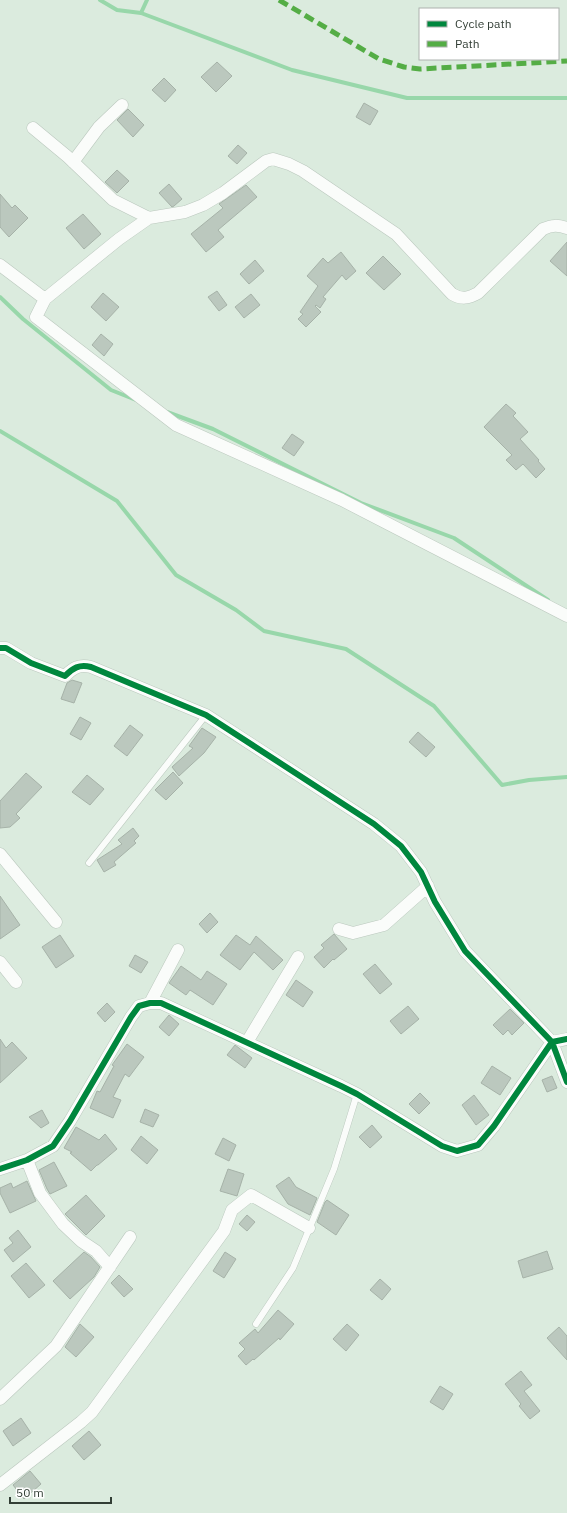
<svg xmlns="http://www.w3.org/2000/svg" width="567" height="1513" viewBox="0 0 567 1513" font-family="'IBM Plex Sans',sans-serif">
<style>
.lines{fill:none;stroke-linecap:round;stroke-linejoin:round}
.stream{stroke:#98d7aa;stroke-width:4}
.building{fill:#bbc8be;stroke:#a6b2a8}
.service-casing{stroke:#bbc8be;stroke-width:7}
.minor-casing{stroke:#bbc8be;stroke-width:13}
.service{stroke:#fafcfa;stroke-width:6}
.minor{stroke:#fafcfa;stroke-width:12}
.quiet{stroke:#54ad45;stroke-width:5;stroke-dasharray:10 5;stroke-linecap:butt}
.cycleway-casing{stroke:#fff;stroke-width:8}
.cycleway{stroke:#00873e;stroke-width:6}
</style>
<rect width="100%" height="100%" fill="#dbebde"/>
<g class="lines">
<!-- stream -->
<path class="stream" d="M 100,0 L 117,10 L 141,13
M 147,0 L 141,13 L 292,70 L 407,98 L 567,98
M 0,297 L 23,319 L 111,390 L 136,400
M 167,412 L 213,429 L 361,503 L 454,538 L 548,600
M 0,431 L 117,501 L 176,575 L 236,610 L 264,631 L 346,649 L 434,706 L 502,785 L 529,780 L 567,777"/>
</g>
<!-- building -->
<path class="building" d="M 217,62 L 232,76 L 216,92 L 201,77 Z
M 164,78 L 176,90 L 165,102 L 152,90 Z
M 364,103 L 378,111 L 370,125 L 356,117 Z
M 128,109 L 144,125 L 133,137 L 117,120 Z
M 238,145 L 247,153 L 237,164 L 228,156 Z
M 117,170 L 129,181 L 117,193 L 105,182 Z
M 169,184 L 182,199 L 174,206 L 172,207 L 159,193 Z
M 246,185 L 257,197 L 218,230 L 224,237 L 206,252 L 191,234 L 223,208 L 219,204 Z
M 0,194 L 12,208 L 15,205 L 28,218 L 9,237 L 0,227 Z
M 83,214 L 101,234 L 84,249 L 66,228 Z
M 567,242 L 567,276 L 550,261 Z
M 341,252 L 356,271 L 346,280 L 342,275 L 323,297 L 326,299 L 320,308 L 316,305 L 315,306 L 321,312 L 306,327 L 298,319 L 303,314 L 300,312 L 318,286 L 307,276 L 323,258 L 328,263 Z
M 383,256 L 401,274 L 384,290 L 366,273 Z
M 255,260 L 264,271 L 249,284 L 240,274 Z
M 217,291 L 227,305 L 219,311 L 208,297 Z
M 103,293 L 119,307 L 106,321 L 91,307 Z
M 251,294 L 260,305 L 244,318 L 235,307 Z
M 101,334 L 113,344 L 104,356 L 92,345 Z
M 506,404 L 516,413 L 513,416 L 528,432 L 520,439 L 539,460 L 538,461 L 545,469 L 536,478 L 523,464 L 516,470 L 506,460 L 512,455 L 484,427 Z
M 292,434 L 304,442 L 294,456 L 282,448 Z
M 72,680 L 82,683 L 74,703 L 61,699 L 67,683 Z
M 80,717 L 91,723 L 81,740 L 70,734 Z
M 130,725 L 143,735 L 127,756 L 114,746 Z
M 202,728 L 216,737 L 204,753 L 179,776 L 172,767 L 193,748 L 189,746 Z
M 418,732 L 435,747 L 426,757 L 409,742 Z
M 173,772 L 183,783 L 166,800 L 155,790 Z
M 26,773 L 42,787 L 16,814 L 20,818 L 10,827 L 0,828 L 0,801 Z
M 87,775 L 104,789 L 90,805 L 72,792 Z
M 133,828 L 139,836 L 134,841 L 136,843 L 114,862 L 116,865 L 104,872 L 97,860 L 122,844 L 118,840 Z
M 0,896 L 20,925 L 0,939 Z
M 210,913 L 218,922 L 207,933 L 199,924 Z
M 334,934 L 347,949 L 334,960 L 333,959 L 324,968 L 314,957 L 324,948 L 321,945 Z
M 60,935 L 74,956 L 56,968 L 42,947 Z
M 236,935 L 250,945 L 256,936 L 283,960 L 273,970 L 254,952 L 240,970 L 220,955 Z
M 135,955 L 148,962 L 141,973 L 129,966 Z
M 375,964 L 392,984 L 380,994 L 363,974 Z
M 181,966 L 201,980 L 207,971 L 227,984 L 213,1005 L 190,990 L 186,995 L 169,983 Z
M 296,980 L 313,992 L 303,1007 L 286,995 Z
M 107,1003 L 115,1012 L 105,1022 L 97,1013 Z
M 408,1006 L 419,1019 L 401,1034 L 390,1021 Z
M 510,1009 L 524,1023 L 512,1035 L 508,1030 L 503,1035 L 493,1025 Z
M 169,1015 L 179,1024 L 169,1036 L 159,1027 Z
M 0,1039 L 6,1048 L 12,1042 L 27,1058 L 0,1083 Z
M 127,1044 L 144,1057 L 129,1077 L 125,1074 L 113,1097 L 121,1100 L 113,1118 L 90,1108 L 97,1091 L 100,1092 L 114,1066 L 112,1065 Z
M 235,1045 L 252,1058 L 245,1068 L 227,1055 Z
M 492,1066 L 511,1078 L 500,1095 L 481,1083 Z
M 552,1076 L 557,1088 L 547,1092 L 542,1080 Z
M 420,1093 L 430,1103 L 419,1114 L 409,1104 Z
M 474,1095 L 489,1115 L 476,1125 L 462,1105 Z
M 145,1109 L 159,1115 L 153,1127 L 140,1122 Z
M 42,1110 L 49,1123 L 41,1128 L 29,1117 Z
M 372,1125 L 382,1137 L 370,1148 L 359,1137 Z
M 76,1127 L 99,1140 L 105,1134 L 117,1149 L 98,1165 L 97,1165 L 91,1171 L 70,1153 L 72,1152 L 64,1148 Z
M 141,1136 L 158,1150 L 147,1164 L 131,1150 Z
M 223,1138 L 236,1145 L 229,1161 L 215,1154 Z
M 54,1162 L 67,1186 L 50,1194 L 47,1189 L 39,1170 Z
M 228,1169 L 244,1174 L 237,1196 L 220,1191 Z
M 289,1177 L 296,1187 L 317,1198 L 310,1215 L 288,1204 L 276,1186 Z
M 27,1181 L 36,1201 L 10,1213 L 0,1193 L 0,1188 L 11,1183 L 13,1188 Z
M 86,1195 L 105,1216 L 86,1235 L 65,1214 Z
M 327,1200 L 349,1215 L 336,1235 L 317,1222 L 325,1202 Z
M 247,1215 L 255,1222 L 247,1231 L 239,1224 Z
M 18,1230 L 31,1247 L 13,1262 L 4,1250 L 13,1243 L 9,1238 Z
M 547,1251 L 553,1269 L 523,1278 L 518,1261 Z
M 84,1252 L 91,1257 L 100,1267 L 94,1277 L 70,1299 L 53,1281 Z
M 225,1252 L 236,1259 L 224,1278 L 213,1271 Z
M 26,1263 L 45,1285 L 29,1298 L 11,1276 Z
M 119,1275 L 133,1289 L 124,1297 L 111,1283 Z
M 380,1279 L 391,1289 L 382,1300 L 370,1290 Z
M 278,1310 L 294,1324 L 280,1340 L 279,1338 L 254,1360 L 253,1359 L 246,1365 L 238,1356 L 245,1349 L 239,1343 L 255,1329 L 258,1333 Z
M 80,1324 L 94,1337 L 76,1357 L 65,1347 Z
M 347,1324 L 359,1335 L 346,1351 L 333,1339 Z
M 559,1327 L 567,1336 L 567,1360 L 547,1338 Z
M 521,1371 L 532,1385 L 524,1391 L 540,1411 L 530,1419 L 519,1406 L 521,1404 L 505,1384 Z
M 440,1386 L 453,1394 L 443,1410 L 430,1402 Z
M 21,1418 L 31,1433 L 13,1446 L 3,1431 Z
M 89,1431 L 101,1445 L 84,1460 L 72,1446 Z
M 30,1471 L 41,1484 L 24,1499 L 13,1485 Z"/>
<g class="lines">
<defs>
<path id="service" d="M 89,863 L 206,715
M 256,1324 L 293,1268 L 334,1169 L 357,1094"/>
<path id="minor" d="M 33,128 L 68,157 L 113,200 L 149,218
M 73,162 L 99,127 L 122,105
M 0,265 L 45,299 L 119,239 L 149,218 L 185,212 L 203,205 L 223,193 L 266,161 L 273,159 L 289,164 L 303,171 L 396,234 L 452,294 C 462,300 469,298 478,293 L 543,229 C 552,225 558,225 567,228
M 45,299 L 36,317 L 176,425 L 342,500 L 567,616
M 0,648 L 6,648 L 31,663 L 65,676 C 73,668 79,664 91,667 L 206,715 L 374,824 L 401,846 L 421,872 L 435,902 L 465,951 L 552,1042 L 567,1082
M 0,854 L 56,922
M 339,929 L 353,933 L 384,925 L 428,886
M 0,962 L 16,982
M 150,1003 L 178,950
M 247,1042 L 298,957
M 27,1160 L 40,1193 L 63,1224 L 81,1241 L 96,1251 L 110,1267
M 0,1169 L 27,1160 L 53,1146 L 70,1121 L 131,1017 L 139,1006 L 150,1003 L 161,1003 L 341,1086 L 357,1094 L 442,1146 L 457,1151 L 478,1145 L 494,1126 L 552,1042 L 567,1039
M 0,1399 L 56,1346 L 130,1237
M 0,1485 L 81,1422 L 92,1412 L 224,1231 L 232,1210 L 251,1195 L 309,1228"/>
</defs>
<!-- service casing -->
<use href="#service" class="service-casing"/>
<!-- minor casing -->
<use href="#minor" class="minor-casing"/>
<!-- service -->
<use href="#service" class="service"/>
<!-- minor -->
<use href="#minor" class="minor"/>
<!-- quiet -->
<path class="quiet" d="M 279,0 L 379,59 L 404,67 L 420,69 L 567,61"/>
<defs>
<path id="cycleway" d="M 0,648 L 6,648 L 31,663 L 65,676 C 73,668 79,664 91,667 L 206,715 L 374,824 L 401,846 L 421,872 L 435,902 L 465,951 L 552,1042 L 567,1082
M 0,1169 L 27,1160 L 53,1146 L 70,1121 L 131,1017 L 139,1006 L 150,1003 L 161,1003 L 341,1086 L 357,1094 L 442,1146 L 457,1151 L 478,1145 L 494,1126 L 552,1042 L 567,1039"/>
</defs>
<!-- cycleway casing -->
<use href="#cycleway" class="cycleway-casing"/>
<!-- cycleway -->
<use href="#cycleway" class="cycleway"/>
</g>
<!-- legend -->
<rect x="419" y="8" width="140" height="52" fill="#ffffff" stroke="#adb2ae"/>
<rect x="427" y="21" width="20" height="6" fill="#00873e" stroke="#adb2ae"/>
<text x="455" y="28" font-size="12" fill="#323e35">Cycle path</text>
<rect x="427" y="41" width="20" height="6" fill="#54ad45" stroke="#adb2ae"/>
<text x="455" y="48" font-size="12" fill="#323e35">Path</text>
<!-- scale -->
<path d="M10 1497v6h101v-6" fill="none" stroke="#323e35" stroke-width="2"/>
<text x="16" y="1497" font-size="12" fill="#323e35" stroke="#ffffff" stroke-width="3" paint-order="stroke">50 m</text>
</svg>
